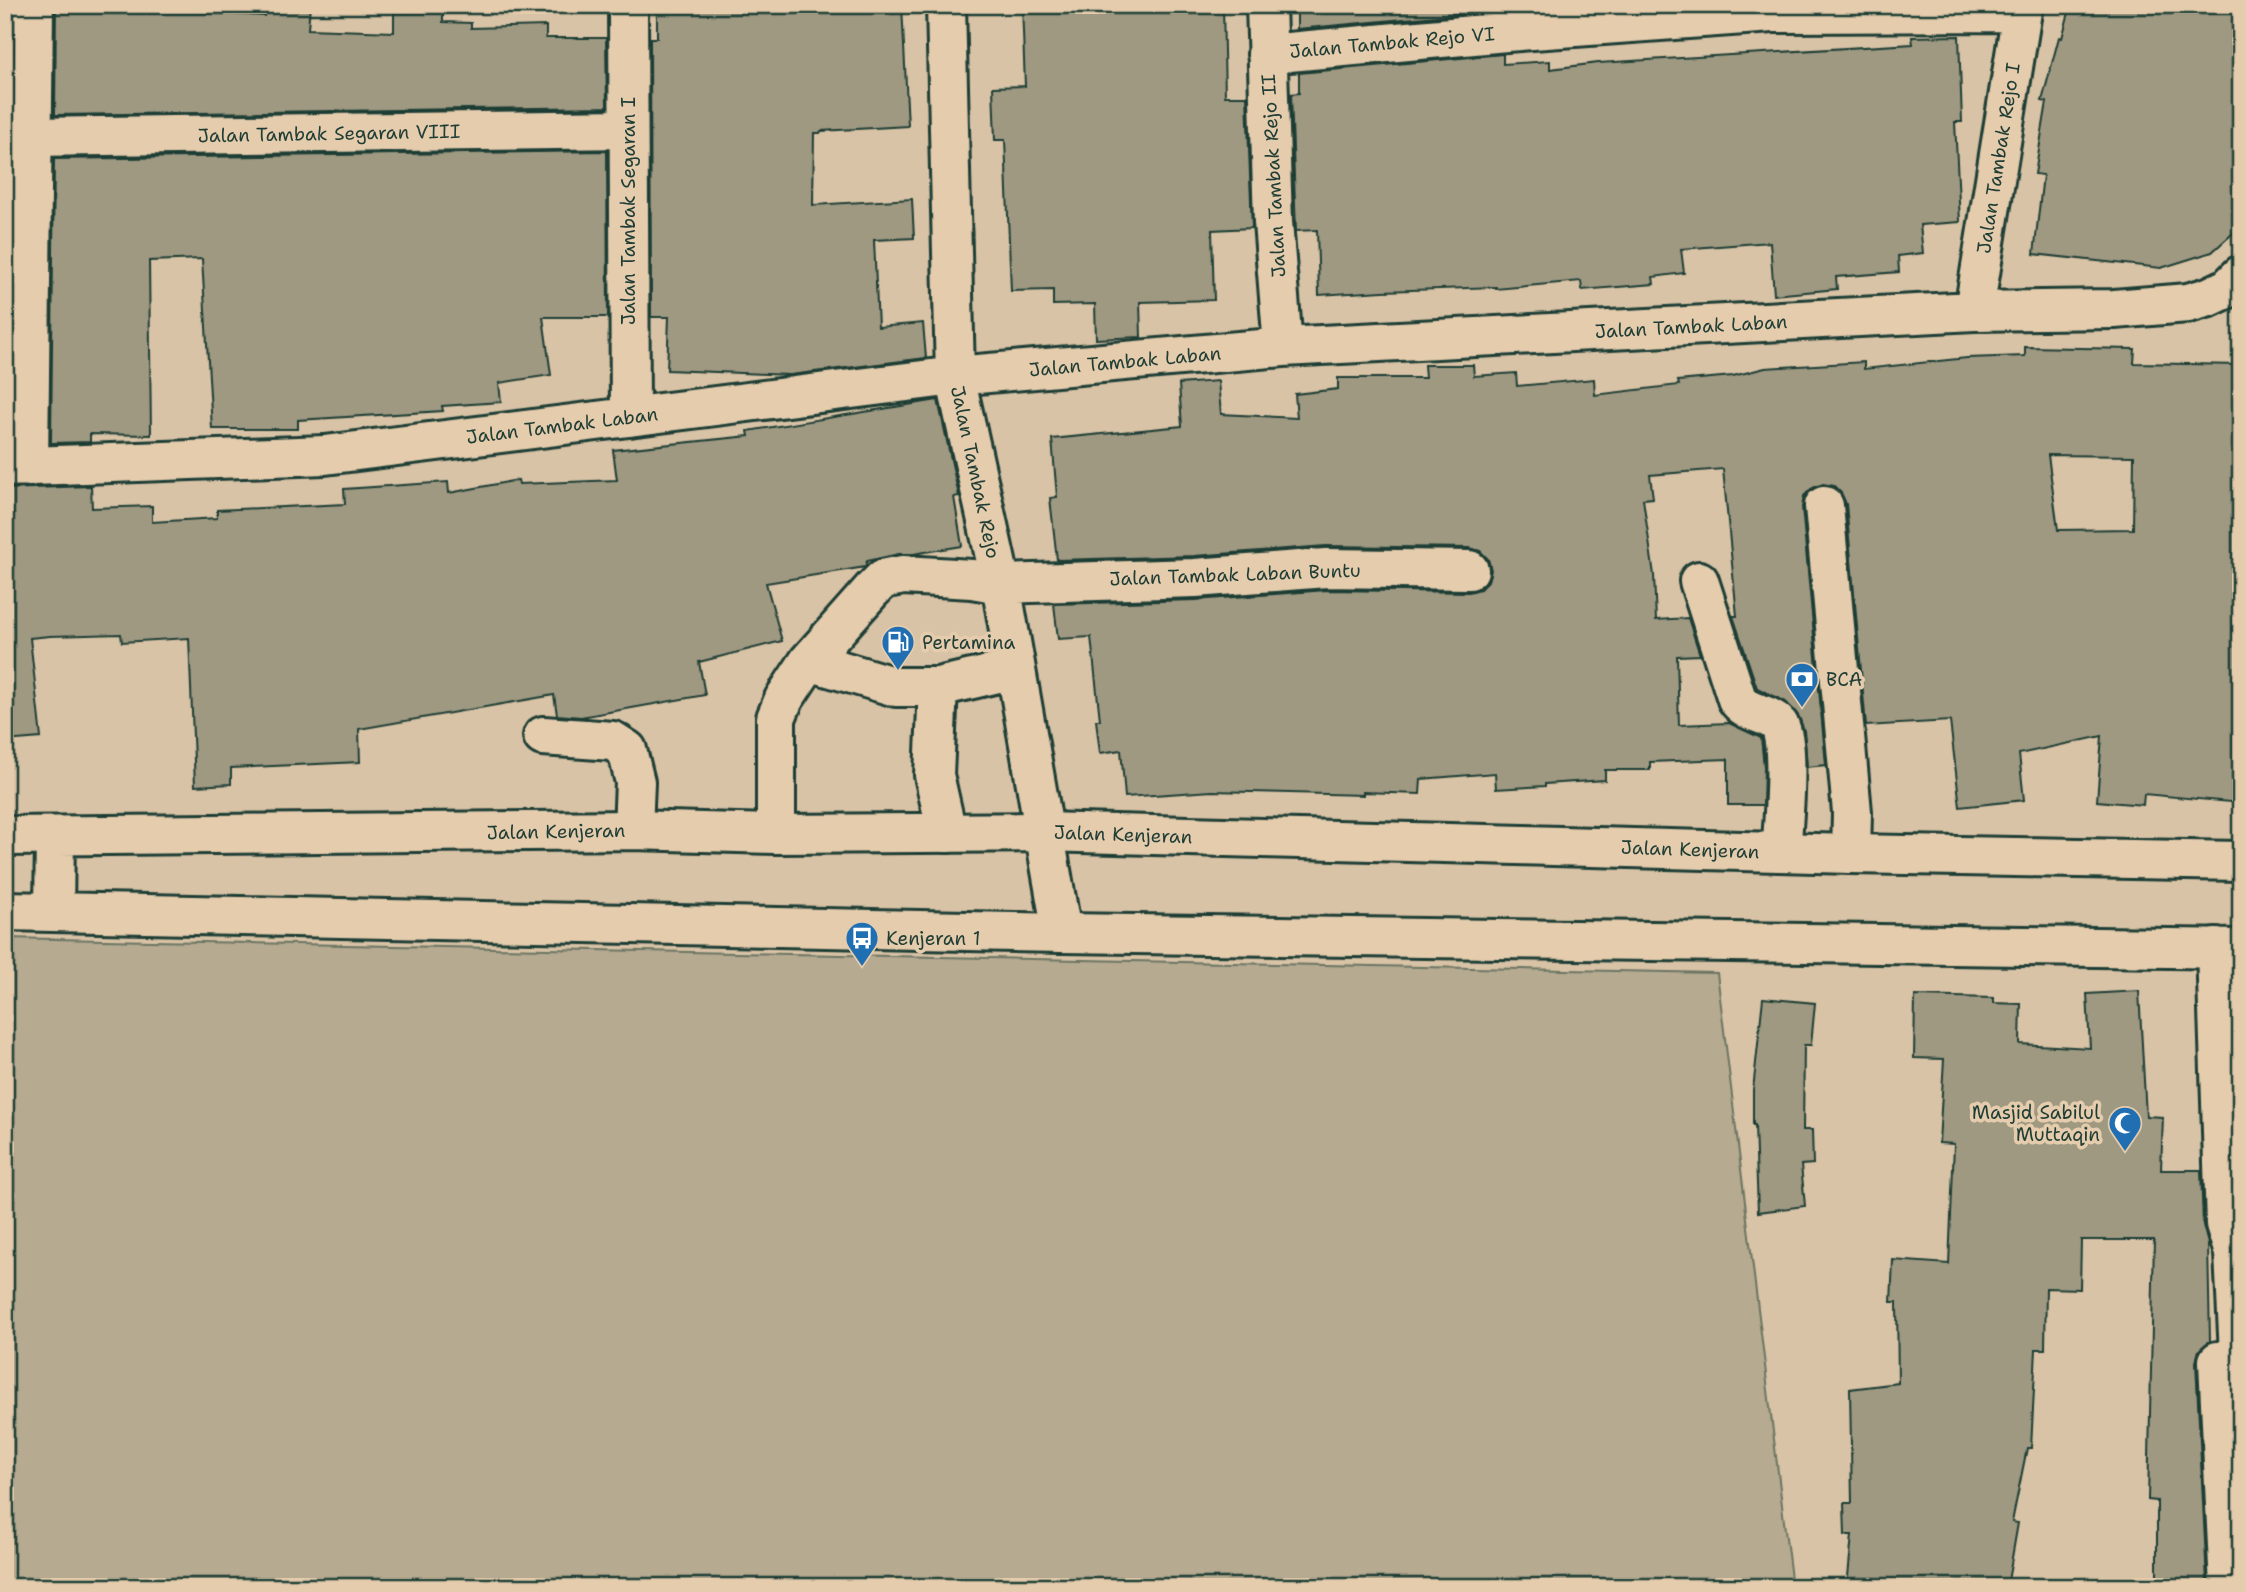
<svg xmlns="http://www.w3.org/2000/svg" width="2246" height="1592" viewBox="0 0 2246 1592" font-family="'Shantell Sans',sans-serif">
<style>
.green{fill:#b6aa91;stroke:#6a7462;stroke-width:2}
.building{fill:#9f9982;stroke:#1f3d34;stroke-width:2;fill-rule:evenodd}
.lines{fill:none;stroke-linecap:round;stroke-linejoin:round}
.minor-casing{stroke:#1f3d34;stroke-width:44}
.highway-casing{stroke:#1f3d34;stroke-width:44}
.minor{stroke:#e5ccad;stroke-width:38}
.highway{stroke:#e5ccad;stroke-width:38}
.labels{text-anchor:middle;stroke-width:7;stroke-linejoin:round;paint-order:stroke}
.street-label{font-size:19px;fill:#1f3d34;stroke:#e5ccad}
.poi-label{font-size:19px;fill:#1f3d34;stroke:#e5ccad;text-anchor:start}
</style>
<rect width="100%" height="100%" fill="#d9c3a6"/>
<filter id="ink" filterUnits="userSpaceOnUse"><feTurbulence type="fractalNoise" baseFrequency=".0143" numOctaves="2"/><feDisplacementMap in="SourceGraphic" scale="14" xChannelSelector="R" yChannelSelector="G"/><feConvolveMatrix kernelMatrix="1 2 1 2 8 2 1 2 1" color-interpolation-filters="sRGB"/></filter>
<g filter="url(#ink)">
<!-- green -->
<path class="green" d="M 5,938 L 1717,973 L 1792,1587 L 5,1587 Z"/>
<!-- building -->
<path class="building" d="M 5,5 L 12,5 L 9,316 L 5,316 Z
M 56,5 L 160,5 L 159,9 L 264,16 L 265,5 L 310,5 L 308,29 L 394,32 L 394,12 L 443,11 L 443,22 L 471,23 L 471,28 L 546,26 L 546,38 L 606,38 L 607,107 L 55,115 Z
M 657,5 L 902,5 L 908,126 L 821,131 L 820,133 L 814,133 L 813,205 L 912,199 L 914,238 L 874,240 L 878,327 L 923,323 L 926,358 L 790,375 L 667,370 L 669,317 L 651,317 L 650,38 L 657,38 Z
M 1022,5 L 1223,5 L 1225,96 L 1247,96 L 1252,228 L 1212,230 L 1214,300 L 1140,302 L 1141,337 L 1096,339 L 1095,304 L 1053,305 L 1053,290 L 1011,291 L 1005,140 L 995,140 L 993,87 L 1025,86 Z
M 1297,5 L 1501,5 L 1501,10 L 1297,29 Z
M 2071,5 L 2241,5 L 2241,226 L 2212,252 L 2161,268 L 2034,254 L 2043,175 L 2035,174 L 2047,102 L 2042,101 L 2059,37 L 2062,38 Z
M 1959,36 L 1962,122 L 1955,122 L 1960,222 L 1920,225 L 1923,253 L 1898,256 L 1899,272 L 1836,277 L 1837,289 L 1774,295 L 1770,242 L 1681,249 L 1684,273 L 1653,277 L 1654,284 L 1582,290 L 1581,281 L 1496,289 L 1496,287 L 1383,291 L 1319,295 L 1317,230 L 1296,231 L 1291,94 L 1299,93 L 1299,73 L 1503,54 L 1503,64 L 1550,61 L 1550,69 L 1598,63 L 1913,44 L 1912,37 Z
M 607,151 L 608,317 L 543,317 L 551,375 L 499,383 L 501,402 L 442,406 L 443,411 L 298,420 L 298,429 L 212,429 L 202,259 L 149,261 L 151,435 L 90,434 L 90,442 L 51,443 L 54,159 Z
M 2025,347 L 2135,349 L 2134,363 L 2241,365 L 2241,803 L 2144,794 L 2143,805 L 2097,801 L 2102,736 L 2019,754 L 2024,800 L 1960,807 L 1950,721 L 1866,726 L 1846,504 L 1841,493 L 1834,486 L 1823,484 L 1811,489 L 1804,496 L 1802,507 L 1826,765 L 1807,767 L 1804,731 L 1799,717 L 1786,702 L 1757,688 L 1733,616 L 1737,616 L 1723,469 L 1650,475 L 1653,498 L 1643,499 L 1654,575 L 1656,620 L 1688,618 L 1700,655 L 1677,656 L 1679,725 L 1729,723 L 1761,738 L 1764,767 L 1763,805 L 1728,805 L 1728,759 L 1650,762 L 1650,770 L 1605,770 L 1605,780 L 1545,784 L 1545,786 L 1496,789 L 1495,773 L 1421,779 L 1420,794 L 1363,792 L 1363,795 L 1212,791 L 1125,797 L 1121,750 L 1100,753 L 1096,720 L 1100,720 L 1091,637 L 1058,639 L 1054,604 L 1196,600 L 1327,590 L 1469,592 L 1480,589 L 1488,581 L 1491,570 L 1488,559 L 1480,551 L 1469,548 L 1326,546 L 1194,556 L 1057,560 L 1050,498 L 1057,497 L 1052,439 L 1182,426 L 1179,384 L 1218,381 L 1221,414 L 1297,418 L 1295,394 L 1338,389 L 1338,378 L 1425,378 L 1424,365 L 1473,365 L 1474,376 L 1516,373 L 1517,386 L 1594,379 L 1595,395 L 1679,385 L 1678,381 L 1733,376 L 1765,368 L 1864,362 L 1864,369 L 1967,358 L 2025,356 ZM 2048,455 L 2134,456 L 2133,529 L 2058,530 Z
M 938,400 L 959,496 L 954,497 L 962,546 L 913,554 L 899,554 L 867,561 L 865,567 L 766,583 L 782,641 L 699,662 L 705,695 L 581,717 L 557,715 L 554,695 L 359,729 L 360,762 L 231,768 L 231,784 L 195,786 L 189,638 L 122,642 L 121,634 L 50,636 L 30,638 L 41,738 L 5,741 L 5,489 L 91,486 L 92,508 L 152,506 L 152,522 L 217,518 L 217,510 L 345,504 L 344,489 L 448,482 L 449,493 L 518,480 L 519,484 L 617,480 L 613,450 L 749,436 L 748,431 Z
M 2139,991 L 2146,1116 L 2163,1117 L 2161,1170 L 2201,1170 L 2203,1225 L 2208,1244 L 2210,1341 L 2199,1350 L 2196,1362 L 2207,1582 L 2157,1581 L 2157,1501 L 2148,1500 L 2154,1240 L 2081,1240 L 2080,1289 L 2046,1288 L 2045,1349 L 2036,1349 L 2031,1448 L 2027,1448 L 2012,1522 L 2018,1523 L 2007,1587 L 1847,1587 L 1852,1535 L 1845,1535 L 1844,1503 L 1852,1503 L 1850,1389 L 1898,1383 L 1897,1302 L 1891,1302 L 1893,1260 L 1949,1264 L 1954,1144 L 1939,1143 L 1944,1059 L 1914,1058 L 1915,996 L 1994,998 L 1994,1003 L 2021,1004 L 2020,1044 L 2090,1048 L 2087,994 Z
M 1763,998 L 1815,1003 L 1811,1045 L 1804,1045 L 1803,1130 L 1812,1130 L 1813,1164 L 1801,1165 L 1805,1206 L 1758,1212 L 1755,1125 L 1753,1125 L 1753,1090 Z"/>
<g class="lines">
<defs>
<path id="minor" d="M 628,5 L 630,417
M 946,5 L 955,376 L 1001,584 L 1062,933
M 1266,5 L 1273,222 L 1283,347
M 1267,54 L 1506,32 L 1773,13 L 2021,12
M 31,137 L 627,129
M 1974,311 L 2023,5
M 5,467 L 325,455 L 955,376 L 1283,347 L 1974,311 L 2114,309 L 2188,303 L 2209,297 L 2228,288 L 2241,275
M 29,467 L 34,5
M 1824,506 L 1852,812 L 1851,854
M 1699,581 L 1737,699 C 1746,714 1768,712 1779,725 C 1791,741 1783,829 1781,852
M 809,661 L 896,687 L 938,687 L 1015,669
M 938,687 L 934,775 L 947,833
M 543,736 L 613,741 L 627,750 L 635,782 L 633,830
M 776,834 L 776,718 L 784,699 L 809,661 L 872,590 L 883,579 L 903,575 L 972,579 L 1001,584 L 1195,578 L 1326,568 L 1469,570
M 2216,948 L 2225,1224 L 2234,1253 L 2241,1395
M 2218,1361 L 2229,1587"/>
<path id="highway" d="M 5,836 L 633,830 L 776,834 L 1043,832 L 1851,854 L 2241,861
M 5,911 L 1062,933 L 2241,949
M 54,911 L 55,836"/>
</defs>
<!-- minor casing -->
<use href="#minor" class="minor-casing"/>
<!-- highway casing -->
<use href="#highway" class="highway-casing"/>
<!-- minor -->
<use href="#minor" class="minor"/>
<!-- highway -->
<use href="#highway" class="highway"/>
</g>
</g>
<!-- icons -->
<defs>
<symbol id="fuel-pin" viewBox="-11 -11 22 30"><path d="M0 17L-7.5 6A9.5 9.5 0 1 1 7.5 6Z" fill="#1f6fb2" stroke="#e5ccad"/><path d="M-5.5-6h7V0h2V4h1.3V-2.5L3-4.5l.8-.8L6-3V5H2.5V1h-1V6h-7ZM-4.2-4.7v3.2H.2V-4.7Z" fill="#fff"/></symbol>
<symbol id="bank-pin" viewBox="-11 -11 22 30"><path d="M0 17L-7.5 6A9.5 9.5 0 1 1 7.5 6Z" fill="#1f6fb2" stroke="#e5ccad"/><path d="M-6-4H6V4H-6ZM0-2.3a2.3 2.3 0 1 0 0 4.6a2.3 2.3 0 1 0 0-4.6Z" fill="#fff"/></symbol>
<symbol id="bus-pin" viewBox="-11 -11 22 30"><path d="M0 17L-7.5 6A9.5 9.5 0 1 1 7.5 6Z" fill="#1f6fb2" stroke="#e5ccad"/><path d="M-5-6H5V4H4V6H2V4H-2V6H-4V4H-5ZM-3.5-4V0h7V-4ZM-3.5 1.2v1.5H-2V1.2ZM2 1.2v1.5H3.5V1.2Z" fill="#fff"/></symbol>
<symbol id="mosque-pin" viewBox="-11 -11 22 30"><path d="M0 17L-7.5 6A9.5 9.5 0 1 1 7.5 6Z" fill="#1f6fb2" stroke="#e5ccad"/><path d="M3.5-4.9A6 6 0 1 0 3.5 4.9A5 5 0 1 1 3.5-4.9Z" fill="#fff"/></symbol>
</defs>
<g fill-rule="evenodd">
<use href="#fuel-pin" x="879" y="623" width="38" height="52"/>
<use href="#bank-pin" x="1783" y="660" width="38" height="52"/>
<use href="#bus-pin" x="843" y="919" width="38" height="52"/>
<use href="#mosque-pin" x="2106" y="1104" width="38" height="52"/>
</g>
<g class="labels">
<!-- street labels -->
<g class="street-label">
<text transform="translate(1392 42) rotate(-5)" y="7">Jalan Tambak Rejo VI</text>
<text transform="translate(329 133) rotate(-1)" y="7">Jalan Tambak Segaran VIII</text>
<text transform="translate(1998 158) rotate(-81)" y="7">Jalan Tambak Rejo I</text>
<text transform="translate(1273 176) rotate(-93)" y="7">Jalan Tambak Rejo II</text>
<text transform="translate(628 211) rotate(-90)" y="7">Jalan Tambak Segaran I</text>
<text transform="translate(1691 326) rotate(-3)" y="7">Jalan Tambak Laban</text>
<text transform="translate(1125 361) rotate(-5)" y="7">Jalan Tambak Laban</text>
<text transform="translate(562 425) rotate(-7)" y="7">Jalan Tambak Laban</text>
<text transform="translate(976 472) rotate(78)" y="7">Jalan Tambak Rejo</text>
<text transform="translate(1235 574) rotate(-2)" y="7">Jalan Tambak Laban Buntu</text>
<text transform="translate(556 831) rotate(-1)" y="7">Jalan Kenjeran</text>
<text transform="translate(1123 834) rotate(2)" y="7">Jalan Kenjeran</text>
<text transform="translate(1690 849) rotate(2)" y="7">Jalan Kenjeran</text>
</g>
<!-- poi labels -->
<g class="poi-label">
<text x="922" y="649">Pertamina</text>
<text x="1826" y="686">BCA</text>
<text x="886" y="945">Kenjeran 1</text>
<text x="2100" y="1119" text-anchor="end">Masjid Sabilul<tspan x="2100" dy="22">Muttaqin</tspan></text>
</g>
</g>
<!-- margin -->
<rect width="2246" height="1592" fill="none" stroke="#e5ccad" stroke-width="28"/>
<rect x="14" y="14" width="2218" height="1564" fill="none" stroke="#1f3d34" stroke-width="2.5" filter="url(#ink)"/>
</svg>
